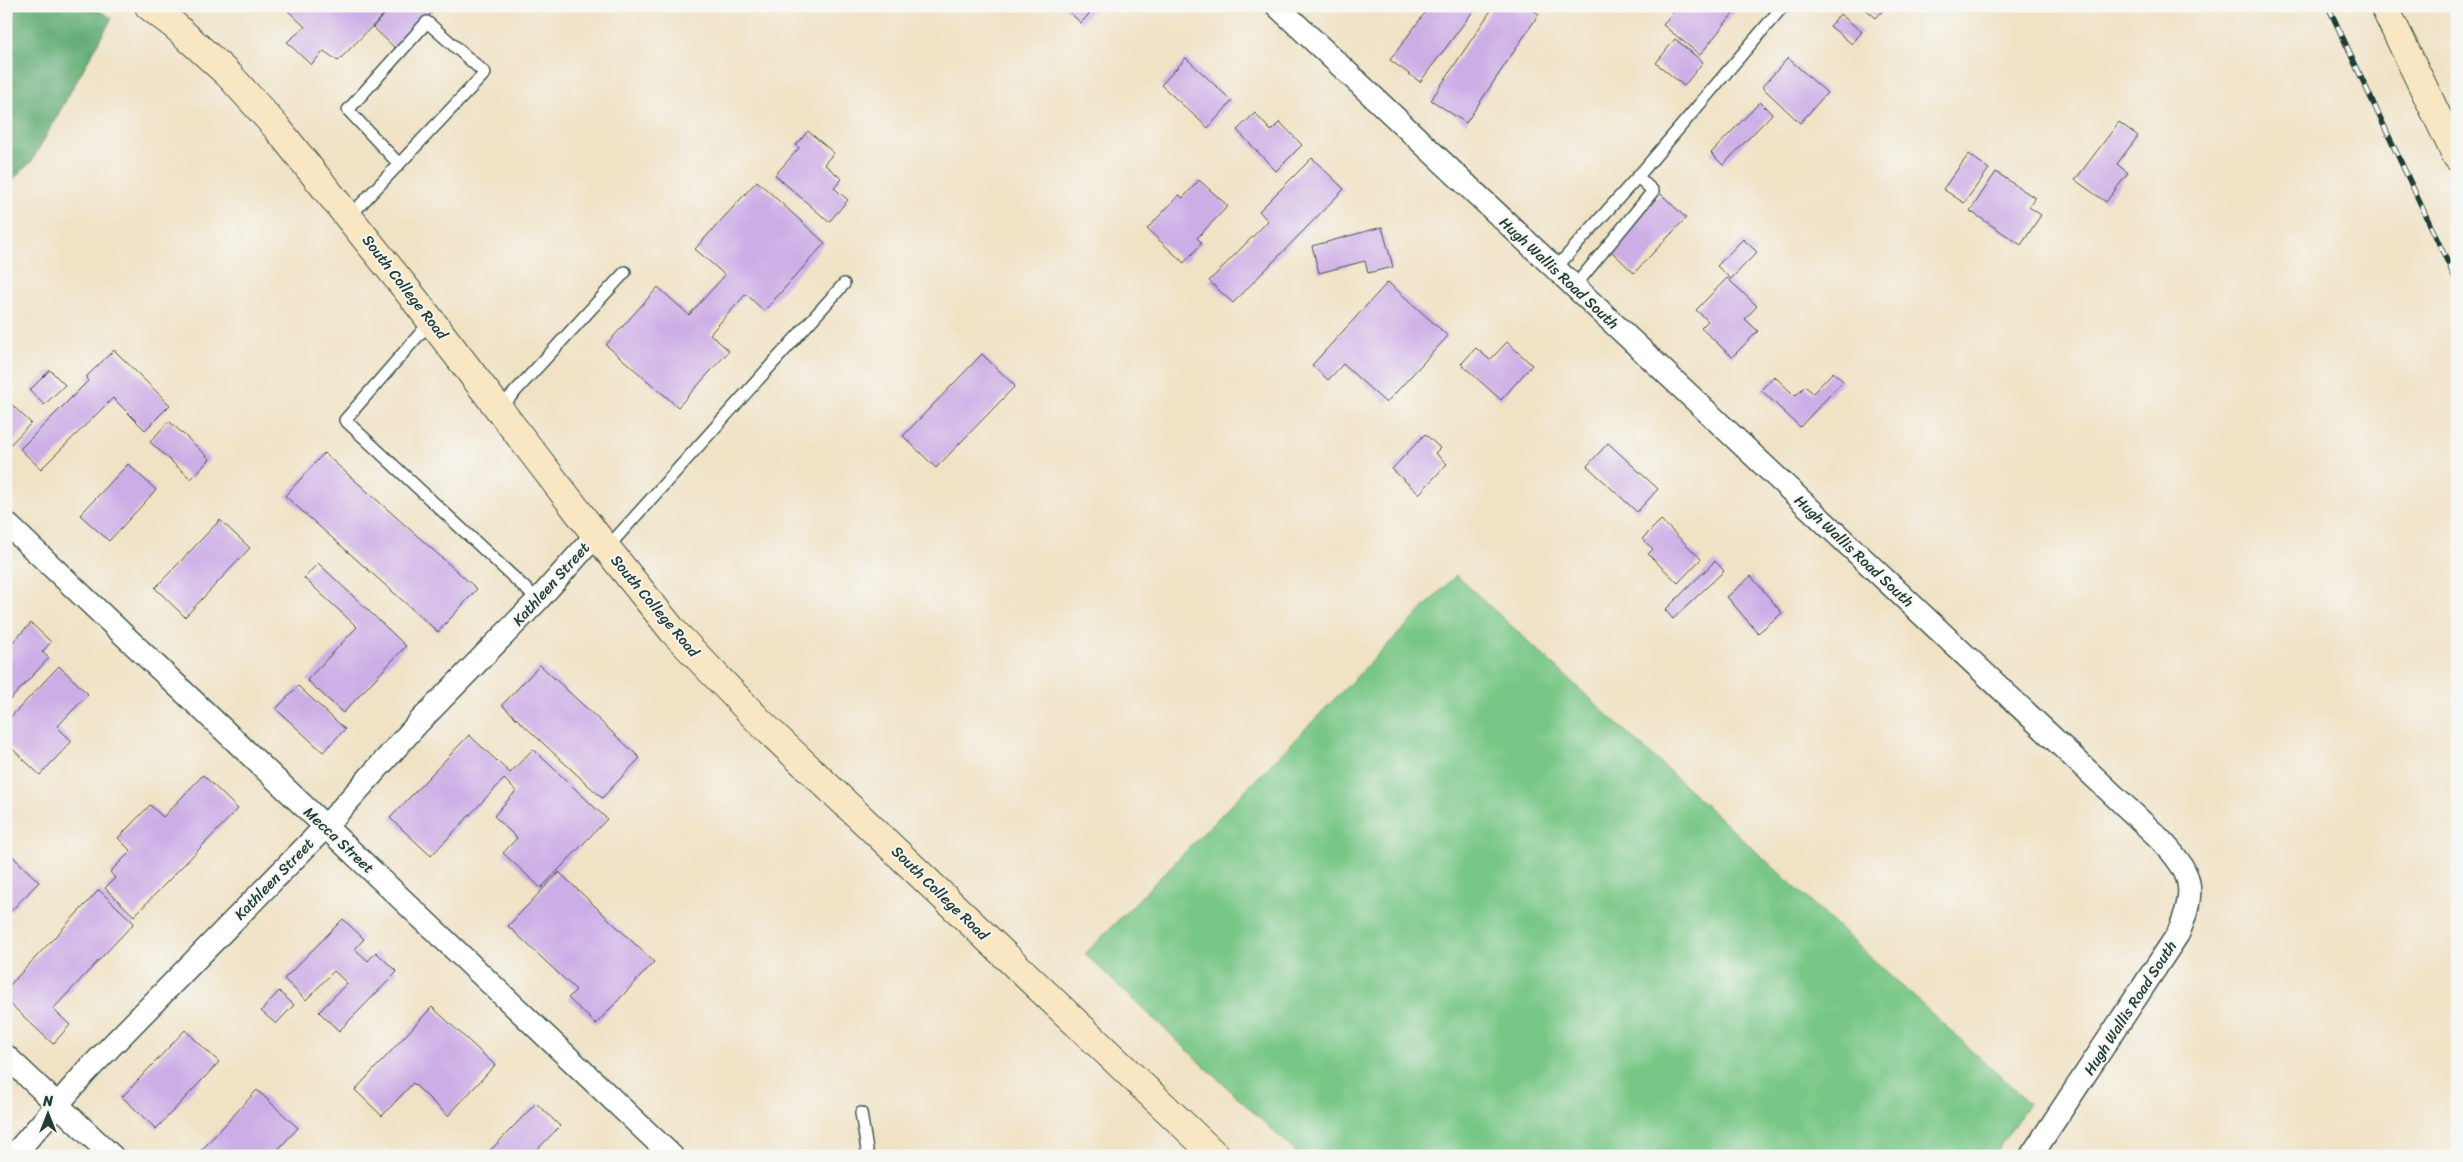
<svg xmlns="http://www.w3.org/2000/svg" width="2463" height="1162" viewBox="0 0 2463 1162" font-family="Sriracha,sans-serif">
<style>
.green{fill:#79c787;stroke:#4c825e}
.forest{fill:#62ac74;stroke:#407454}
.building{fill:#cdade6}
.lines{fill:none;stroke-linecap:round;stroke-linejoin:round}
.lane-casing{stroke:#3e564a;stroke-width:14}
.street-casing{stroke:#3e564a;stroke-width:25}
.secondary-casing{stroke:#3e564a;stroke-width:30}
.lane{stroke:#fff;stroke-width:11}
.street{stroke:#fff;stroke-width:22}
.secondary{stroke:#f9e7c3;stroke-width:28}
.rail-casing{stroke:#1f3d34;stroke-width:5.5}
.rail{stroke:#f6f6f2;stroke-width:4;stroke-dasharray:11;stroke-linecap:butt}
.labels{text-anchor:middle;stroke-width:4;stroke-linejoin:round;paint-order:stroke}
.street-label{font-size:15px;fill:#1f3d34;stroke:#f6f6f2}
</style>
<rect width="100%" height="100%" fill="#f6f6f2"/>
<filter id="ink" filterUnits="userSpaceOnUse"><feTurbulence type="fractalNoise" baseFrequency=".02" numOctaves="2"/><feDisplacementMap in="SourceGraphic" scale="10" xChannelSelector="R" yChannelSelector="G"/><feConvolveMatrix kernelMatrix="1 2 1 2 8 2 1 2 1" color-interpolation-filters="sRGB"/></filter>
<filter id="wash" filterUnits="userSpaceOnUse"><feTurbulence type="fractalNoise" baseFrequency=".0096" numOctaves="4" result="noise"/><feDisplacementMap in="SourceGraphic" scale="20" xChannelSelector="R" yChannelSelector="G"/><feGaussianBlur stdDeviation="1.12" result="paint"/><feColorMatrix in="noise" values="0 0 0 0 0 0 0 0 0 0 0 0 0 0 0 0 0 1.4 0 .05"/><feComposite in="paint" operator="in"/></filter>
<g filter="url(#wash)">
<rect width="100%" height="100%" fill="#f0e2c5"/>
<!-- green -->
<path class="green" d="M 1456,575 L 2029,1103 L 1993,1156 L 1300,1156 L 1085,954 Z"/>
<!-- forest -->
<path class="forest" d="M 6,6 L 90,6 L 112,18 L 32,161 L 6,186 Z"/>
<g id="blocks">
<!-- building -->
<path class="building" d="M 283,6 L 438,6 L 396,49 L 373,27 L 390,8 L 338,61 L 324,51 L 311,65 L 287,42 L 305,27 Z
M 1063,6 L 1096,6 L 1081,23 Z
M 1430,6 L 1477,6 L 1420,82 L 1390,60 Z
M 1494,6 L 1527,6 L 1539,14 L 1466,123 L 1431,100 Z
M 1678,6 L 1739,6 L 1700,55 L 1663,25 Z
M 1862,6 L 1887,6 L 1876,18 Z
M 1840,14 L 1862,32 L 1852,44 L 1830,26 Z
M 1675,39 L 1703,62 L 1684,86 L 1656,63 Z
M 1186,58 L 1232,101 L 1208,128 L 1161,85 Z
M 1788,58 L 1827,93 L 1800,123 L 1762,87 Z
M 1760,102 L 1772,114 L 1723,165 L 1711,153 Z
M 1255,113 L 1271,131 L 1280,122 L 1302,145 L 1276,171 L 1237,130 Z
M 2119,122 L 2138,136 L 2117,164 L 2128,173 L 2106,202 L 2075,180 Z
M 808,131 L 834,153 L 824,164 L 842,179 L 834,188 L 848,200 L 829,222 L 775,175 L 799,148 L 796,145 Z
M 1969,154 L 1989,169 L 1964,203 L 1943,189 Z
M 1312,158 L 1344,189 L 1233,303 L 1209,281 L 1268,221 L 1259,211 Z
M 1996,172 L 2035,198 L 2029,207 L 2041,215 L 2021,245 L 1970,211 Z
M 1199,180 L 1228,206 L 1197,238 L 1202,243 L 1184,263 L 1147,229 L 1179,195 L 1183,198 Z
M 757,181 L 825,243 L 764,311 L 746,294 L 710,334 L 729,351 L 678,407 L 606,345 L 658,287 L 689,315 L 725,275 L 695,249 Z
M 1661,194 L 1686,218 L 1634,273 L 1609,249 Z
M 1382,227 L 1393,267 L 1368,273 L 1365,261 L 1319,273 L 1312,246 Z
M 1743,239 L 1757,252 L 1731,279 L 1717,266 Z
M 1727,278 L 1757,306 L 1745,319 L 1758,331 L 1732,357 L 1701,328 L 1708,321 L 1696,310 Z
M 1388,282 L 1448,336 L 1386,403 L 1343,364 L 1328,380 L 1312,365 Z
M 1507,342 L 1532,365 L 1501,400 L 1461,364 L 1476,348 L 1490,360 Z
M 114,350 L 170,405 L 145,430 L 113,398 L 41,469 L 20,449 L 88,381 L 87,376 Z
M 982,354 L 1015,386 L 936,468 L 903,436 Z
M 50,370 L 65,385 L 44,405 L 30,390 Z
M 1833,372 L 1843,381 L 1800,427 L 1761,390 L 1774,376 L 1795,396 L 1805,386 L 1813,393 Z
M 6,374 L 13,381 L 6,388 Z
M 11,404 L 31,423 L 6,449 L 6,409 Z
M 169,421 L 210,459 L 191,479 L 150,442 Z
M 1425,434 L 1440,448 L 1435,453 L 1447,464 L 1419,494 L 1392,469 Z
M 1608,443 L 1658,489 L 1637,512 L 1587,466 Z
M 324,453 L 477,589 L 438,632 L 285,496 Z
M 128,464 L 156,490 L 109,541 L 80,515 Z
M 220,520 L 250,548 L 185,617 L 155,588 Z
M 1661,520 L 1701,559 L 1678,583 L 1648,554 L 1653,549 L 1642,539 Z
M 1715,561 L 1724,571 L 1673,619 L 1665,610 Z
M 318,563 L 406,646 L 343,713 L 307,680 L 357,627 L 304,578 Z
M 1751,576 L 1782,613 L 1758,633 L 1727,597 Z
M 31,623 L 51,642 L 42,652 L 49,658 L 6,704 L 6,649 Z
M 540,665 L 640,758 L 602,798 L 502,705 Z
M 59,666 L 88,694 L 57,727 L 72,741 L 40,775 L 6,743 L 6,722 Z
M 298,686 L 345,729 L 323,752 L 276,709 Z
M 469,735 L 510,773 L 533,749 L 607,819 L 541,888 L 503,853 L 517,838 L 494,816 L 516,791 L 504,779 L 431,856 L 390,818 Z
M 203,775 L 238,809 L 134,916 L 105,888 L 115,878 L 110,872 L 131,851 L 118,838 L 150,805 L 163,817 Z
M 11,855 L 39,882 L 6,916 L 6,860 Z
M 559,872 L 654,962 L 596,1024 L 568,998 L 576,990 L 508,926 Z
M 99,890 L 134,923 L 53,1009 L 70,1025 L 53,1044 L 6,1000 L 6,989 Z
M 343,919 L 364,939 L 355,949 L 368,961 L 376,952 L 397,972 L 339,1031 L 319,1012 L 347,983 L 334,971 L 306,1000 L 284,979 Z
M 279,991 L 294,1005 L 276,1024 L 261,1011 Z
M 432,1007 L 495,1065 L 448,1116 L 413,1083 L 382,1116 L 355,1090 Z
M 185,1030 L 219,1062 L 156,1129 L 122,1097 Z
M 257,1090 L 298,1128 L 272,1156 L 196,1156 Z
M 536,1103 L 560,1126 L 531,1156 L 485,1156 Z"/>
</g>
</g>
<g filter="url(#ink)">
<use href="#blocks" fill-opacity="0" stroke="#3e564a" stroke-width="1"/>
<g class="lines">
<defs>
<path id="lane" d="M 349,217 L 485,73 L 427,22 L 348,110 L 399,164
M 1555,269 L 1641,173 L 1783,6
M 1574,287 L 1653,191 L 1638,177
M 431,321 L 345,420 L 538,600
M 500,408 L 625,272
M 606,549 L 844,284
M 861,1113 L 868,1156"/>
<path id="street" d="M 1277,6 L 2159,838 C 2193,874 2197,888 2178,934 L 2031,1156
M 6,523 L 672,1156
M 6,1056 L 112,1156
M 13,1156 L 86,1072 L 325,827 L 419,722 L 538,600 L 596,535"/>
<path id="secondary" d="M 149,6 L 174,25 L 229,75 L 277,128 L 415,300 L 596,535 L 673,631 L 760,722 L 1216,1156
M 2384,6 L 2457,157"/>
</defs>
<!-- lane casing -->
<use href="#lane" class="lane-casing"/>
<!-- street casing -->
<use href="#street" class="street-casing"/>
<!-- secondary casing -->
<use href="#secondary" class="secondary-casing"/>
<!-- lane -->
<use href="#lane" class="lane"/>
<!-- street -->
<use href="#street" class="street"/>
<!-- secondary -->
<use href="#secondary" class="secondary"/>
<defs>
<path id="rail" d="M 2328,6 L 2457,282"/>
</defs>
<!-- rail casing -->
<use href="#rail" class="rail-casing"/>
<!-- rail -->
<use href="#rail" class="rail"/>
</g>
</g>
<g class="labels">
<!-- street labels -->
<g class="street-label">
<text transform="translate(1559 273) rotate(43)" y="5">Hugh Wallis Road South</text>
<text transform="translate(405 287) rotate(52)" y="5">South College Road</text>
<text transform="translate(1854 551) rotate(43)" y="5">Hugh Wallis Road South</text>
<text transform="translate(551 584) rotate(-48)" y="5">Kathleen Street</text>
<text transform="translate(655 606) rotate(50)" y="5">South College Road</text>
<text transform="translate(339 840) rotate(43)" y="5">Mecca Street</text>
<text transform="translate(274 879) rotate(-46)" y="5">Kathleen Street</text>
<text transform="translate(940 893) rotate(44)" y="5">South College Road</text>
<text transform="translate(2130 1008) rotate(-57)" y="5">Hugh Wallis Road South</text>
</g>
</g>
<!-- margin -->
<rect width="2463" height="1162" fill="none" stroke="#f6f6f2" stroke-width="25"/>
<!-- north arrow -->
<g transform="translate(48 1114)" stroke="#f6f6f2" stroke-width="4" paint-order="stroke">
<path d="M0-4L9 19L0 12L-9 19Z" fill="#1f3d34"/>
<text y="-8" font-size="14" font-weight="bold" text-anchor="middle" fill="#1f3d34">N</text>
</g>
</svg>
